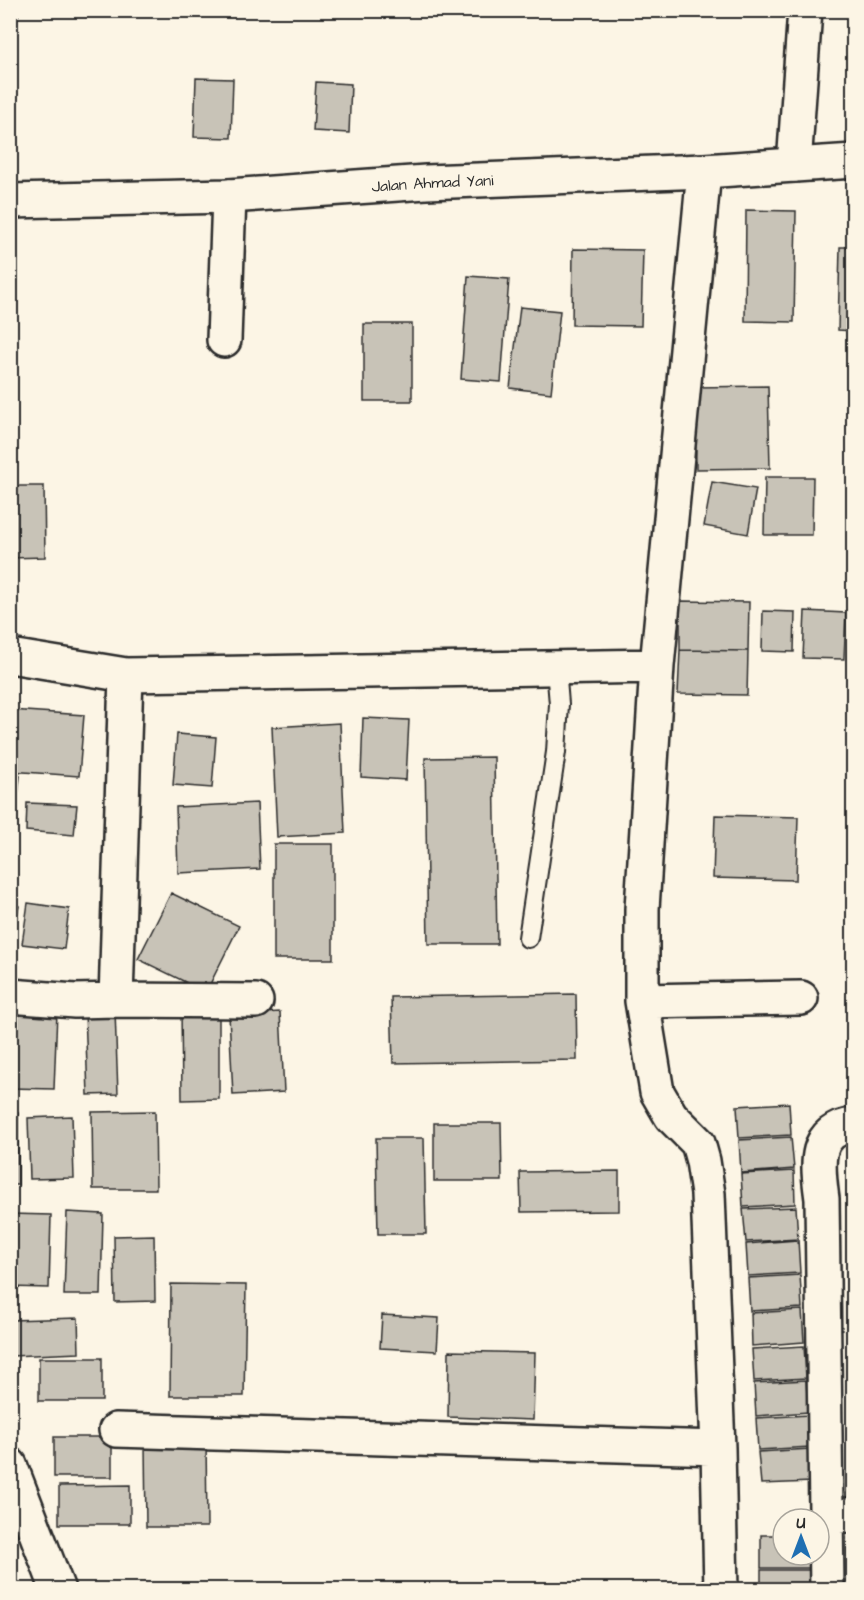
<svg xmlns="http://www.w3.org/2000/svg" width="864" height="1600" viewBox="0 0 864 1600" font-family="'Architects Daughter',sans-serif">
<style>
.building{fill:#c8c3b7;stroke:#2b2b2b;stroke-width:1.5}
.lines{fill:none;stroke-linecap:round;stroke-linejoin:round}
.lane-casing{stroke:#2b2b2b;stroke-width:22}
.street-casing{stroke:#2b2b2b;stroke-width:38}
.secondary-casing{stroke:#2b2b2b;stroke-width:38}
.lane{stroke:#fcf5e5;stroke-width:18}
.street{stroke:#fcf5e5;stroke-width:33}
.secondary{stroke:#fcf5e5;stroke-width:33}
.labels{text-anchor:middle;stroke-width:4.5;stroke-linejoin:round;paint-order:stroke}
.street-label{font-size:16px;fill:#2b2b2b;stroke:#fcf5e5}
</style>
<rect width="100%" height="100%" fill="#fcf5e5"/>
<filter id="ink" filterUnits="userSpaceOnUse"><feTurbulence type="fractalNoise" baseFrequency=".0167" numOctaves="2"/><feDisplacementMap in="SourceGraphic" scale="12" xChannelSelector="R" yChannelSelector="G"/><feConvolveMatrix kernelMatrix="1 2 1 2 8 2 1 2 1" color-interpolation-filters="sRGB"/></filter>
<g filter="url(#ink)">
<!-- building -->
<path class="building" d="M 10,10 L 20,11 L 10,35 Z
M 196,78 L 233,79 L 231,138 L 194,137 Z
M 316,82 L 351,84 L 349,133 L 313,131 Z
M 746,210 L 796,211 L 794,322 L 745,321 Z
M 840,247 L 854,247 L 854,331 L 838,330 Z
M 573,249 L 643,250 L 641,326 L 572,325 Z
M 468,276 L 509,279 L 501,382 L 461,379 Z
M 520,307 L 560,311 L 551,393 L 510,388 Z
M 364,324 L 412,324 L 412,401 L 364,401 Z
M 768,386 L 770,468 L 696,469 L 695,387 Z
M 765,477 L 813,477 L 812,535 L 764,535 Z
M 712,482 L 756,489 L 748,534 L 704,526 Z
M 10,486 L 44,486 L 45,557 L 10,558 Z
M 680,601 L 749,602 L 748,651 L 680,650 Z
M 763,611 L 795,612 L 794,652 L 762,651 Z
M 805,611 L 846,613 L 844,659 L 803,658 Z
M 680,650 L 748,651 L 747,695 L 678,694 Z
M 10,710 L 84,715 L 79,776 L 10,771 Z
M 363,718 L 409,720 L 406,780 L 361,777 Z
M 340,723 L 345,833 L 277,837 L 272,727 Z
M 177,734 L 216,737 L 212,788 L 173,785 Z
M 494,757 L 497,944 L 428,944 L 425,758 Z
M 10,775 L 20,776 L 17,805 L 10,805 Z
M 27,803 L 77,805 L 74,835 L 26,831 Z
M 257,803 L 260,869 L 178,873 L 176,807 Z
M 715,815 L 798,817 L 796,880 L 713,878 Z
M 274,844 L 333,844 L 333,959 L 274,959 Z
M 171,893 L 239,926 L 206,992 L 138,959 Z
M 28,903 L 69,909 L 64,949 L 22,944 Z
M 10,904 L 19,906 L 10,948 Z
M 576,994 L 577,1060 L 393,1063 L 391,997 Z
M 181,1007 L 219,1007 L 219,1099 L 182,1100 Z
M 10,1011 L 57,1012 L 54,1089 L 10,1088 Z
M 115,1011 L 118,1094 L 88,1095 L 85,1012 Z
M 280,1012 L 284,1092 L 233,1095 L 229,1015 Z
M 789,1103 L 791,1135 L 739,1138 L 737,1106 Z
M 155,1111 L 156,1189 L 93,1189 L 92,1112 Z
M 10,1112 L 18,1112 L 18,1185 L 10,1185 Z
M 72,1116 L 74,1178 L 30,1179 L 28,1118 Z
M 434,1123 L 501,1123 L 502,1181 L 434,1181 Z
M 791,1137 L 794,1169 L 741,1173 L 739,1140 Z
M 376,1138 L 424,1138 L 426,1234 L 378,1234 Z
M 619,1171 L 619,1211 L 521,1212 L 520,1172 Z
M 794,1171 L 795,1204 L 743,1207 L 741,1174 Z
M 796,1207 L 798,1239 L 746,1242 L 743,1209 Z
M 67,1212 L 103,1214 L 101,1295 L 64,1295 Z
M 10,1214 L 51,1215 L 49,1288 L 10,1287 Z
M 154,1235 L 155,1301 L 115,1302 L 114,1236 Z
M 798,1240 L 800,1273 L 748,1276 L 746,1244 Z
M 800,1275 L 802,1308 L 750,1311 L 748,1278 Z
M 171,1284 L 246,1285 L 244,1396 L 170,1396 Z
M 802,1310 L 804,1342 L 752,1346 L 751,1313 Z
M 382,1315 L 439,1318 L 437,1351 L 380,1348 Z
M 78,1318 L 79,1353 L 11,1356 L 10,1320 Z
M 804,1346 L 806,1378 L 754,1381 L 752,1349 Z
M 449,1351 L 535,1353 L 533,1420 L 448,1417 Z
M 39,1358 L 102,1358 L 102,1401 L 39,1401 Z
M 806,1380 L 808,1412 L 756,1416 L 754,1383 Z
M 809,1415 L 811,1447 L 758,1450 L 756,1418 Z
M 54,1437 L 112,1437 L 112,1477 L 54,1477 Z
M 206,1441 L 207,1527 L 146,1527 L 145,1443 Z
M 811,1449 L 812,1482 L 761,1484 L 758,1452 Z
M 130,1485 L 130,1524 L 59,1524 L 59,1486 Z
M 761,1535 L 783,1535 L 783,1555 L 814,1555 L 814,1568 L 761,1568 Z
M 761,1570 L 814,1570 L 813,1590 L 761,1590 Z"/>
<g class="lines">
<defs>
<path id="lane" d="M 528,938 L 556,752 L 559,704 L 556,668"/>
<path id="street" d="M 794,165 L 805,10
M 224,340 L 229,196
M 10,656 L 126,675 L 657,666 L 704,171
M 657,666 L 642,909 L 642,1001 L 657,1092 L 671,1116 L 698,1143 L 703,1161 L 708,1194 L 718,1448 L 721,1590
M 126,675 L 116,1000 L 256,1001
M 10,996 L 75,1001 L 116,1000
M 642,1001 L 801,998
M 116,1430 L 718,1448
M 10,1465 L 58,1590
M 824,1519 L 854,1514
M 827,1590 L 822,1199 C 818,1168 811,1130 854,1125"/>
<g id="secondary">
<path id="s1" d="M 10,201 L 229,196 L 426,182 L 704,171 L 854,161"/>
</g>
</defs>
<!-- lane casing -->
<use href="#lane" class="lane-casing"/>
<!-- street casing -->
<use href="#street" class="street-casing"/>
<!-- secondary casing -->
<use href="#secondary" class="secondary-casing"/>
<!-- lane -->
<use href="#lane" class="lane"/>
<!-- street -->
<use href="#street" class="street"/>
<!-- secondary -->
<use href="#secondary" class="secondary"/>
</g>
</g>
<g class="labels">
<!-- street labels -->
<g class="street-label">
<text dy="6" stroke="none"><textPath href="#s1" startOffset="423">Jalan Ahmad Yani</textPath></text>
</g>
</g>
<!-- margin -->
<rect width="864" height="1600" fill="none" stroke="#fcf5e5" stroke-width="36"/>
<rect x="18" y="18" width="828" height="1564" fill="none" stroke="#2b2b2b" stroke-width="2" filter="url(#ink)"/>
<!-- north arrow -->
<g transform="translate(801 1537)"><circle r="28" fill="#fcf5e5" stroke="#a8a49b" stroke-width="1.5"/>
<path d="M0-4.5L10 22L0 15L-10 22Z" fill="#1f6fb2"/>
<text y="-9" font-size="16" font-weight="bold" text-anchor="middle" fill="#2b2b2b">U</text>
</g>
</svg>
